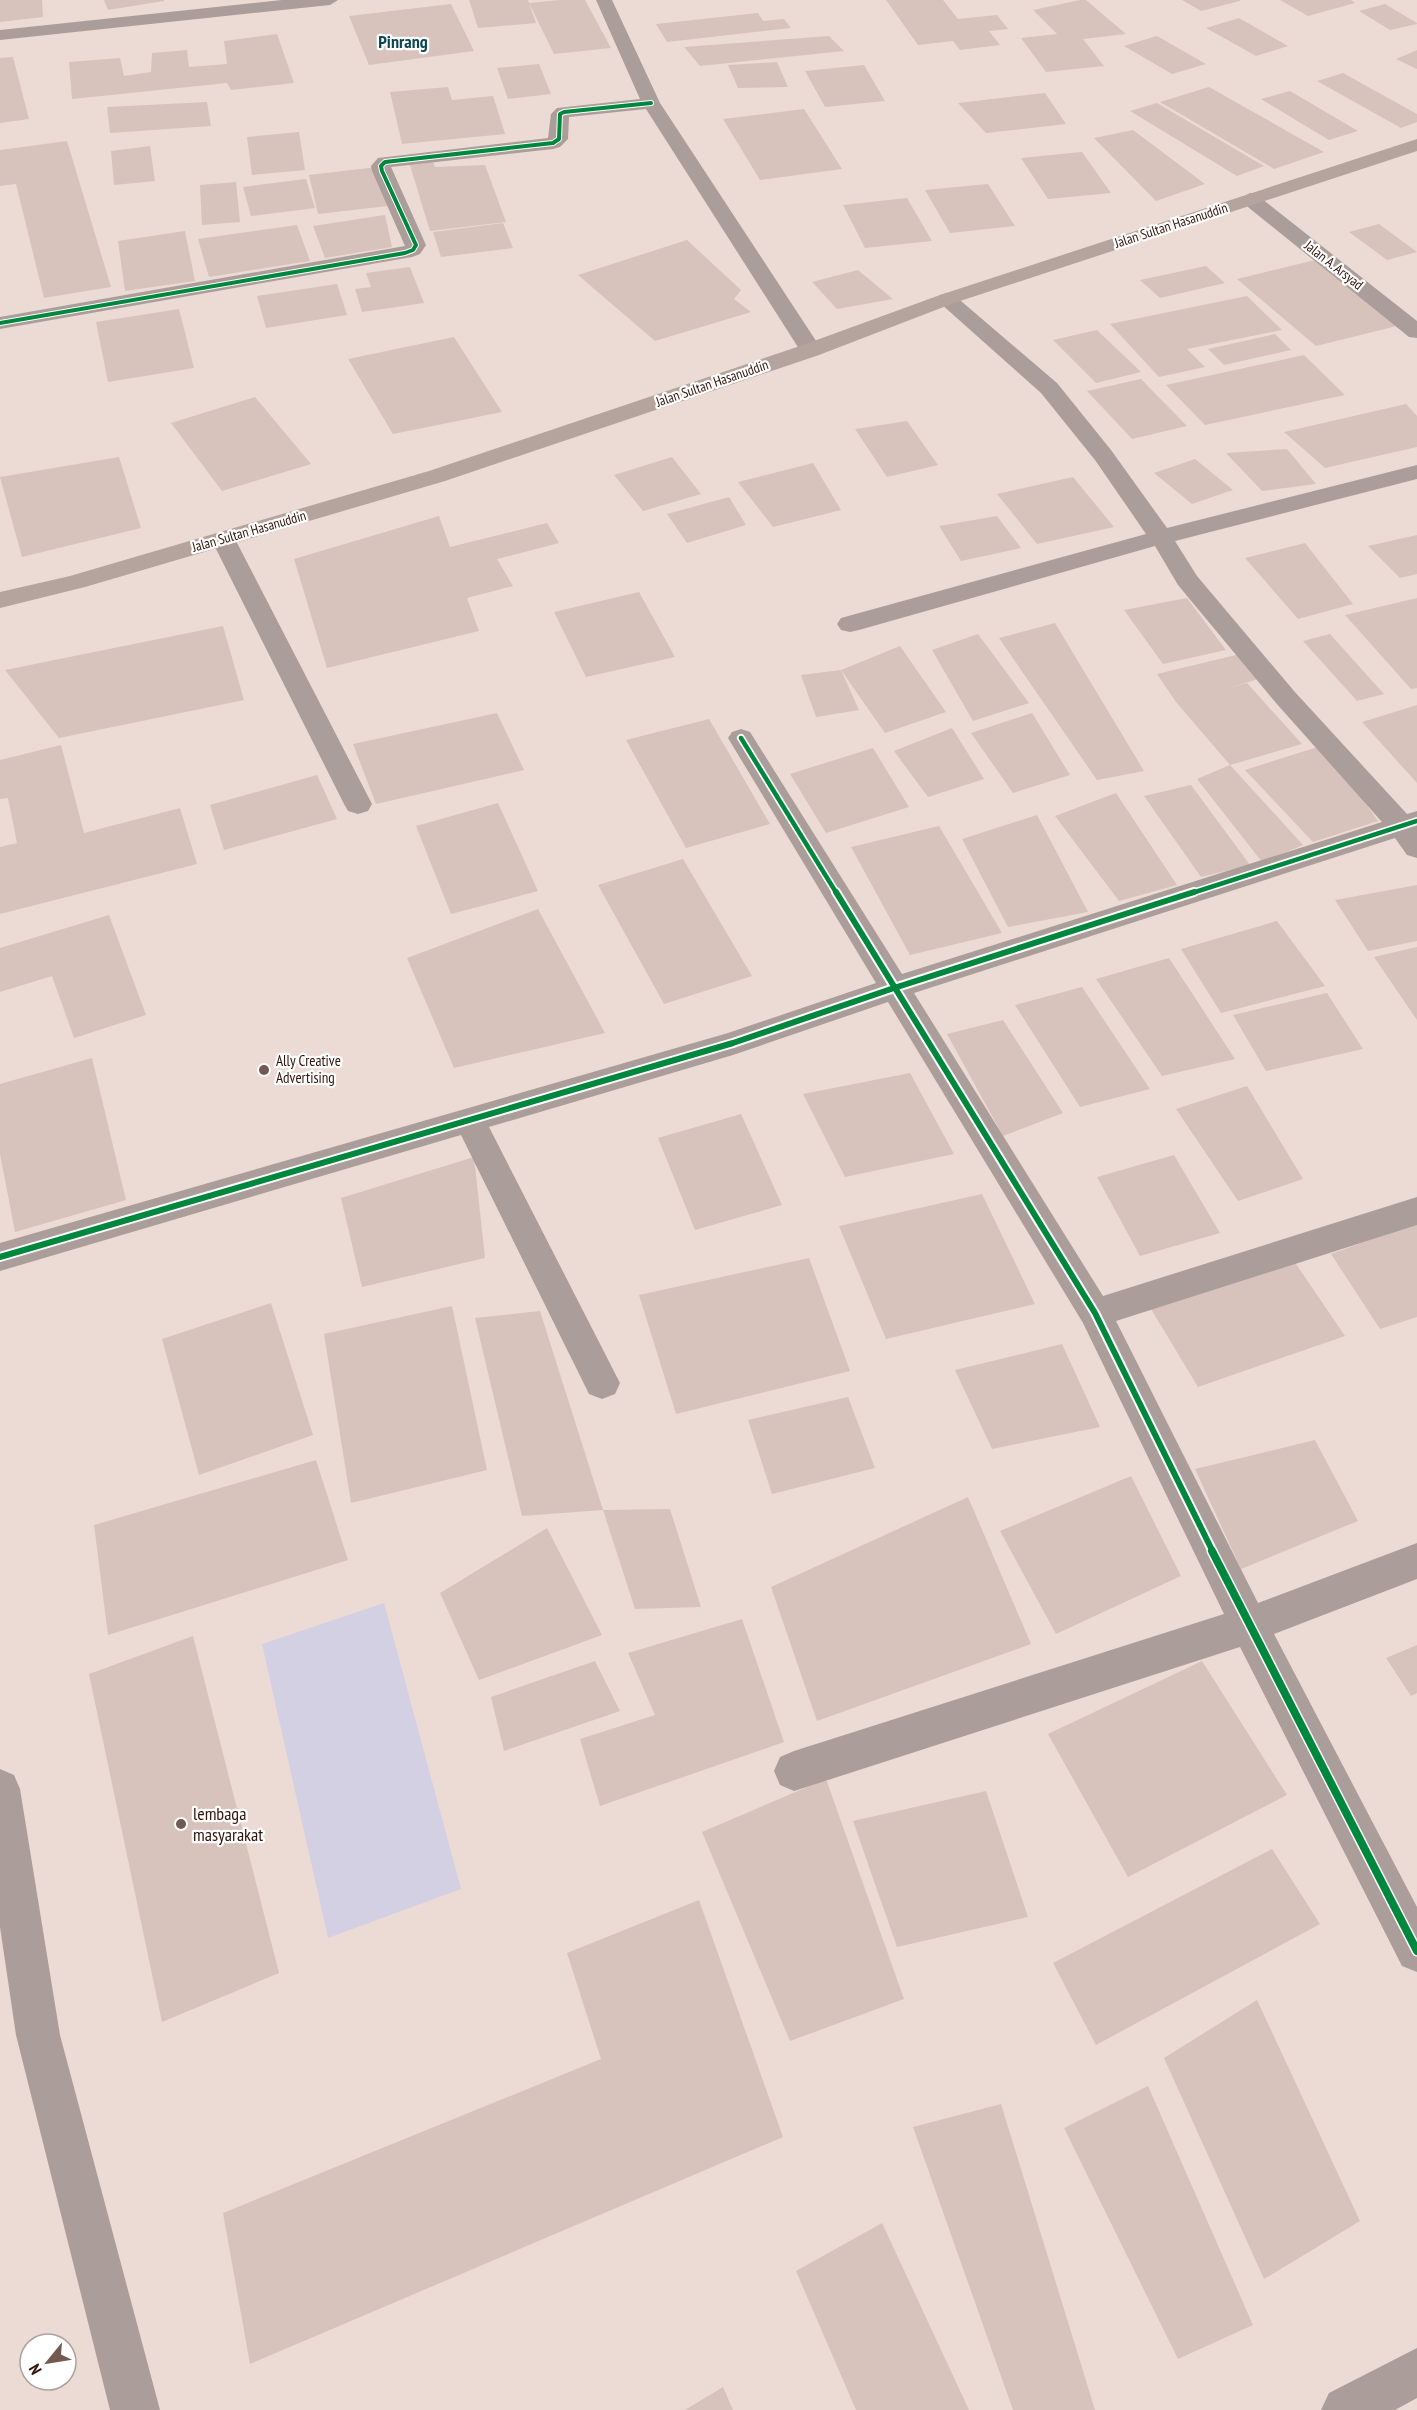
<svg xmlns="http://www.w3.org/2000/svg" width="1417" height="2410" viewBox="0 0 1417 2410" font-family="'PT Sans Narrow',sans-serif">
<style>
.green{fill:#d4d0e4}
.building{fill:#d8c3bc}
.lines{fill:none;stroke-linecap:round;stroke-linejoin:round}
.minor{fill:#ab9e9a;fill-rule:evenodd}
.highway{fill:#b5a39d;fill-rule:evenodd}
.cycleway-far3-casing{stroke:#fff;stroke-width:6}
.cycleway-far2-casing{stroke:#fff;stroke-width:8}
.cycleway-far1-casing{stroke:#fff;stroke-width:10}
.cycleway-casing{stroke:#fff;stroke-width:11}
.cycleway-far3{stroke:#00873e;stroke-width:4}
.cycleway-far2{stroke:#00873e;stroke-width:4.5}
.cycleway-far1{stroke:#00873e;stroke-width:6}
.cycleway{stroke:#00873e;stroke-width:8}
.poi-dot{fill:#725951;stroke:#fff;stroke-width:2}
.labels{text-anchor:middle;stroke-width:4.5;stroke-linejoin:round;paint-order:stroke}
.far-street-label{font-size:14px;fill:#31130a;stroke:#fff}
.poi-label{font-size:15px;fill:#31130a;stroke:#fff;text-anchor:start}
.far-district-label{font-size:18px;font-weight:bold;fill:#0c4653;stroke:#fff}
.near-poi-label{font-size:18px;fill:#31130a;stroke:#fff;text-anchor:start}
</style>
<rect width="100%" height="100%" fill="#ecdad4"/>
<!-- green -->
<path class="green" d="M 384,1603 L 461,1889 L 328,1938 L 262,1644 Z"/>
<!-- building -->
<path class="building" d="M 0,0 L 42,0 L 43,17 L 0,22 Z
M 104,0 L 164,0 L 164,1 L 108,10 Z
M 469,0 L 528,0 L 536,23 L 478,28 Z
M 559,0 L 585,0 L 611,48 L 554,54 L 529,3 Z
M 886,0 L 943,0 L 958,19 L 997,15 L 1008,29 L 989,31 L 1000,45 L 960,50 L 953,41 L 918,45 Z
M 1080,0 L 1086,0 L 1126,34 L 1083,39 L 1104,66 L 1046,72 L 1021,38 L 1057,34 L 1033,10 Z
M 1182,0 L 1240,0 L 1240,1 L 1201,11 Z
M 1280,0 L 1351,0 L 1355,3 L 1308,16 Z
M 451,4 L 474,51 L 369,65 L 349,16 Z
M 1385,4 L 1417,23 L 1417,24 L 1390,30 L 1359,11 Z
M 758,13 L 763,21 L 784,19 L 791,28 L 667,42 L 656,24 Z
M 1239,18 L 1288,46 L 1256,56 L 1206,28 Z
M 277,34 L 294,83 L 231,90 L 227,83 L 72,99 L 69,62 L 120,58 L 124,76 L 151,72 L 152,53 L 187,50 L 189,67 L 227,64 L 224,41 Z
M 829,36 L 844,51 L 700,66 L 684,47 Z
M 1157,36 L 1206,64 L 1172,74 L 1124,46 Z
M 1417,50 L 1417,69 L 1396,59 Z
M 13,57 L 29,119 L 0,123 L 0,58 Z
M 777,62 L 788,87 L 738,88 L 728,65 Z
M 539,64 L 551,94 L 508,99 L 497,68 Z
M 864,65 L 885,101 L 825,107 L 805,71 Z
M 1343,73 L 1417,114 L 1417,122 L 1401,128 L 1317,81 Z
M 448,87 L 452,100 L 493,96 L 505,134 L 402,144 L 390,92 Z
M 1209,87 L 1324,152 L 1274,169 L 1160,102 Z
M 1290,91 L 1358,131 L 1329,140 L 1261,99 Z
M 1045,93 L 1066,124 L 986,133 L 958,103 Z
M 207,102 L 211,126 L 110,133 L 107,107 Z
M 1157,103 L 1264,166 L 1237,176 L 1130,111 Z
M 804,109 L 842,169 L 760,180 L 723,119 Z
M 1133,130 L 1205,184 L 1156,201 L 1094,138 Z
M 299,132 L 305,170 L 252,175 L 247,137 Z
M 67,141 L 111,287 L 44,298 L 16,184 L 0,186 L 0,150 Z
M 150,146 L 155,181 L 114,185 L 111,151 Z
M 1082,152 L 1111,193 L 1048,199 L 1021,158 Z
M 432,159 L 435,167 L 485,165 L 506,222 L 430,231 L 409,162 Z
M 377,167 L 388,206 L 318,214 L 309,175 Z
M 306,179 L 315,208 L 251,216 L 243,187 Z
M 236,182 L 240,222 L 202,225 L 200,185 Z
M 988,184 L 1015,226 L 950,233 L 925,190 Z
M 907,198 L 932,241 L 865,248 L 843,205 Z
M 385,215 L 392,247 L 325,258 L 313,226 Z
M 503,223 L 513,248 L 441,257 L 433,232 Z
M 1379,224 L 1417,252 L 1387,260 L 1349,232 Z
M 297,225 L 310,261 L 209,277 L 198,239 Z
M 185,231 L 195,281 L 125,291 L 118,241 Z
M 687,240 L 741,290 L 734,299 L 751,312 L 655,341 L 578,275 Z
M 1319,259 L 1401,325 L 1316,346 L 1237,279 Z
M 1206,266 L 1225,283 L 1160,298 L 1140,280 Z
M 410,267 L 424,303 L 362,312 L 355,289 L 371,287 L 366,273 Z
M 858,270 L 893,299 L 837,309 L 812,282 Z
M 337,284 L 347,315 L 266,328 L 257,296 Z
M 1247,296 L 1282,330 L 1187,349 L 1205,367 L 1159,377 L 1110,324 Z
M 179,309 L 194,368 L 108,382 L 96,322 Z
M 1097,330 L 1141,372 L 1096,383 L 1053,340 Z
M 1275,334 L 1291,350 L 1224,365 L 1208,349 Z
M 454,337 L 502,412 L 393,434 L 348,359 Z
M 1304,355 L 1345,395 L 1205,425 L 1166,385 Z
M 1141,379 L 1187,426 L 1132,439 L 1087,391 Z
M 255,397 L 311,464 L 222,491 L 171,423 Z
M 1406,404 L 1417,416 L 1417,447 L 1325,468 L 1284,432 Z
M 907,421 L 938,465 L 887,477 L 855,429 Z
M 1287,449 L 1316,484 L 1262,491 L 1226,453 Z
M 119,457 L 141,528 L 22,557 L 0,477 Z
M 672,457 L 701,494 L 643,511 L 614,475 Z
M 1195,459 L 1233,490 L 1192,504 L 1154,473 Z
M 813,463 L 841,510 L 773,527 L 738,482 Z
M 1073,477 L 1114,527 L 1037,544 L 997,494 Z
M 729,497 L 746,525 L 687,543 L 667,514 Z
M 439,516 L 450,547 L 547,523 L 559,543 L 497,559 L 513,586 L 467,598 L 479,631 L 327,668 L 294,559 Z
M 997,516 L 1021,548 L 961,561 L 939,526 Z
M 1417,535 L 1417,574 L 1400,578 L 1368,546 Z
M 1305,543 L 1353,604 L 1298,619 L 1245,558 Z
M 639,592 L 675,657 L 586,677 L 554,612 Z
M 1187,598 L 1226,650 L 1163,664 L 1124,610 Z
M 1417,598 L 1417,688 L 1411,689 L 1345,615 Z
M 1055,623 L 1144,771 L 1097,780 L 999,638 Z
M 223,626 L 244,700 L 59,738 L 5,670 Z
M 978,634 L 1029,703 L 973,721 L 932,650 Z
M 1330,634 L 1384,694 L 1357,701 L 1303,641 Z
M 900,646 L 946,712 L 885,733 L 841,670 Z
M 1240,654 L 1261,678 L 1229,688 L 1247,683 L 1302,744 L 1230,765 L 1303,845 L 1262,862 L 1197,779 L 1230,765 L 1176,702 L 1157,674 Z
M 841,670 L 859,710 L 816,717 L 801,675 Z
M 1417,705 L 1417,783 L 1362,722 Z
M 497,713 L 524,770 L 376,804 L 353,744 Z
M 1032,713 L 1070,775 L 1013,793 L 971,733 Z
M 709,719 L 770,824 L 686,848 L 626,740 Z
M 952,728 L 984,779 L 928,797 L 894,751 Z
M 61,745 L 84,833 L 180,808 L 197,864 L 0,914 L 0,847 L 17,843 L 8,798 L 0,799 L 0,760 Z
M 1324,745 L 1378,821 L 1313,842 L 1245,770 Z
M 873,748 L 909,807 L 826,833 L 790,774 Z
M 317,775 L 337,819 L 224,850 L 210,805 Z
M 1191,785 L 1250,865 L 1201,877 L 1144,796 Z
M 1116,793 L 1177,885 L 1119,901 L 1055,816 Z
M 498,803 L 538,891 L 451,914 L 416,826 Z
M 1037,815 L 1088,912 L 1008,927 L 962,839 Z
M 939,826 L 1002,933 L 910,955 L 851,847 Z
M 683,859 L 752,976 L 664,1004 L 598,885 Z
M 1417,885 L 1417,941 L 1368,951 L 1335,900 Z
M 538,909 L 605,1033 L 454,1068 L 407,958 Z
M 109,915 L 146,1015 L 74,1038 L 52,976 L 0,992 L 0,948 Z
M 1277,921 L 1325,986 L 1221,1013 L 1181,949 Z
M 1417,947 L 1417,1020 L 1374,957 Z
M 1169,958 L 1235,1059 L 1162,1076 L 1096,979 Z
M 1082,987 L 1150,1089 L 1080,1107 L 1015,1005 Z
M 1327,993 L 1363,1049 L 1266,1071 L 1233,1015 Z
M 1003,1020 L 1063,1113 L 1003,1136 L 947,1034 Z
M 92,1058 L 126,1200 L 15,1232 L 0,1154 L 0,1084 Z
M 910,1073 L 954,1154 L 845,1177 L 803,1094 Z
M 1247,1086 L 1303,1179 L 1238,1201 L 1176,1109 Z
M 741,1114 L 782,1205 L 695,1230 L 658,1138 Z
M 1174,1155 L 1220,1233 L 1140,1256 L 1097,1177 Z
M 474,1157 L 485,1258 L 362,1287 L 341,1198 Z
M 982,1194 L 1035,1304 L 886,1339 L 839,1226 Z
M 1417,1223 L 1417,1317 L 1380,1329 L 1331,1254 Z
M 809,1258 L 850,1371 L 676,1414 L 639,1295 Z
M 1294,1261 L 1345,1336 L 1198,1387 L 1151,1309 Z
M 271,1303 L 313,1435 L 199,1475 L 162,1339 Z
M 452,1306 L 487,1470 L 351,1503 L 324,1334 Z
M 540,1311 L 603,1510 L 522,1516 L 475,1318 Z
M 1062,1344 L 1100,1427 L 992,1449 L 955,1370 Z
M 848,1397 L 875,1468 L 772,1494 L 748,1420 Z
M 1315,1440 L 1358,1521 L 1241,1569 L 1195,1469 Z
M 316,1460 L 348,1560 L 108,1635 L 94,1525 Z
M 1131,1476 L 1181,1576 L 1056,1634 L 1000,1531 Z
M 968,1497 L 1031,1644 L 817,1721 L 771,1587 Z
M 670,1509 L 701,1607 L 635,1609 L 603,1510 Z
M 547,1528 L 602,1635 L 479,1680 L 440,1593 Z
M 742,1619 L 784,1742 L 600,1806 L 580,1739 L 655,1715 L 628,1653 Z
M 193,1636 L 279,1973 L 162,2022 L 89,1674 Z
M 1417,1645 L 1417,1693 L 1411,1696 L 1386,1658 Z
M 595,1661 L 620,1711 L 504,1751 L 491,1697 Z
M 1202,1661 L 1287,1795 L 1128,1877 L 1048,1734 Z
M 826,1779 L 904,1999 L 790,2041 L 702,1832 Z
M 986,1791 L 1028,1917 L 897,1947 L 853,1821 Z
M 1272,1849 L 1320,1924 L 1096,2045 L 1053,1963 Z
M 699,1900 L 783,2137 L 250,2364 L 223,2213 L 601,2059 L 567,1953 Z
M 1257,2000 L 1360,2221 L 1264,2279 L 1164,2058 Z
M 1148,2086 L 1253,2325 L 1178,2359 L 1064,2128 Z
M 1001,2104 L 1095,2410 L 1013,2410 L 913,2127 Z
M 882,2223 L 969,2410 L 856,2410 L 796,2271 Z
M 723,2387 L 733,2410 L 685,2410 Z"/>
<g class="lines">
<!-- minor -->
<path class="minor" d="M 282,0 L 338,0 L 330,5 L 0,40 L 0,30 Z
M 596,0 L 612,0 L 660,103 L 822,350 L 819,355 L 803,355 L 646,109 L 569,117 L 568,139 L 560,147 L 553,149 L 391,167 L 426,245 L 420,254 L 412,257 L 0,329 L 0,317 L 405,246 L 372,171 L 371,166 L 378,158 L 548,138 L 551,114 L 557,108 L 640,99 Z
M 1250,193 L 1257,195 L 1417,321 L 1417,338 L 1409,337 L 1243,203 L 1240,199 Z
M 947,293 L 954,295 L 1057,383 L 1111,450 L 1167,528 L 1417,465 L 1417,479 L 1175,541 L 1197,576 L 1294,691 L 1407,814 L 1417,811 L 1417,858 L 1407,855 L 1395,838 L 914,993 L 1103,1296 L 1417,1197 L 1417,1225 L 1116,1321 L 1258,1603 L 1417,1543 L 1417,1579 L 1274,1634 L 1417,1907 L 1417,1972 L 1402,1966 L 1240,1647 L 794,1791 L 780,1785 L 774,1771 L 780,1757 L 794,1751 L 1224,1614 L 1083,1323 L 888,1002 L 733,1055 L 489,1127 L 620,1383 L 615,1394 L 602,1399 L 589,1394 L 461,1135 L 0,1271 L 0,1243 L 728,1033 L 876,983 L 728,738 L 732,732 L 741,729 L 750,732 L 902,974 L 1382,822 L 1276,703 L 1178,585 L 1155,546 L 859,630 L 850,632 L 841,630 L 837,624 L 841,618 L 1146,534 L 1095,460 L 1041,393 L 940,303 L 937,299 L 940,295 Z
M 223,532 L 232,534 L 235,539 L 372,804 L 368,811 L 358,814 L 348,811 L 344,804 L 211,539 L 214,534 Z
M 0,1769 L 14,1775 L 20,1789 L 60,2035 L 160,2410 L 110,2410 L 16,2035 L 0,1927 Z
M 1417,2348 L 1417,2398 L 1395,2410 L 1321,2410 L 1329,2393 Z"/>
<!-- highway -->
<path class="highway" d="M 1417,139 L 1417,151 L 954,303 L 819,355 L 445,481 L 85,587 L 0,608 L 0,592 L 70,576 L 429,471 L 803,345 L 940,295 Z"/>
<defs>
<path id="cycleway-far3" d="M 0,323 L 405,253 L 413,250 L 416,245 L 382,171 L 381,166 L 385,162 L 553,143 L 559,139 L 560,114 L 564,112 L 651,103"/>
<path id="cycleway-far2" d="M 741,738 L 837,894
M 1189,894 L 1417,821"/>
<path id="cycleway-far1" d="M 836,892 L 1095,1313 L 1213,1552
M 0,1257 L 733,1043 L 894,988 L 1194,892"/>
<path id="cycleway" d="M 1212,1551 L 1417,1951"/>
</defs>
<!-- cycleway-far3 casing -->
<use href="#cycleway-far3" class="cycleway-far3-casing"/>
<!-- cycleway-far2 casing -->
<use href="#cycleway-far2" class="cycleway-far2-casing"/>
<!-- cycleway-far1 casing -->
<use href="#cycleway-far1" class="cycleway-far1-casing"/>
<!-- cycleway casing -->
<use href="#cycleway" class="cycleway-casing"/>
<!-- cycleway-far3 -->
<use href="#cycleway-far3" class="cycleway-far3"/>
<!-- cycleway-far2 -->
<use href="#cycleway-far2" class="cycleway-far2"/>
<!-- cycleway-far1 -->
<use href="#cycleway-far1" class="cycleway-far1"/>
<!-- cycleway -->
<use href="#cycleway" class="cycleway"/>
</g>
<!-- markers -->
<g class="poi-dot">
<circle cx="264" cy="1070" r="6"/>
<circle cx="181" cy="1824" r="6"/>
</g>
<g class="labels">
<!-- far-street labels -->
<g class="far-street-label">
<text transform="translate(1171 225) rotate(-18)" y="5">Jalan Sultan Hasanuddin</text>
<text transform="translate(1334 265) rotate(38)" y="5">Jalan A. Arsyad</text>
<text transform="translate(712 383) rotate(-19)" y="5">Jalan Sultan Hasanuddin</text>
<text transform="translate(249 531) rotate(-16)" y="5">Jalan Sultan Hasanuddin</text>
</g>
<!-- poi labels -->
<g class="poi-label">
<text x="276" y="1066">Ally Creative<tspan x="276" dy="17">Advertising</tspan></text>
</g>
<!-- far-district labels -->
<g class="far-district-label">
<text x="403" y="48">Pinrang</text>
</g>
<!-- near-poi labels -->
<g class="near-poi-label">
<text x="193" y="1820">lembaga<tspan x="193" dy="21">masyarakat</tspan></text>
</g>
</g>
<!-- north arrow -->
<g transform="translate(48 2362) rotate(240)"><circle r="28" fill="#ffffff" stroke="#ada19d" stroke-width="1.5"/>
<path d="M0-4.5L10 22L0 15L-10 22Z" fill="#725951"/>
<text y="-9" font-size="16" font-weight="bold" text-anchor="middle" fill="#31130a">N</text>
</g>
</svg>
